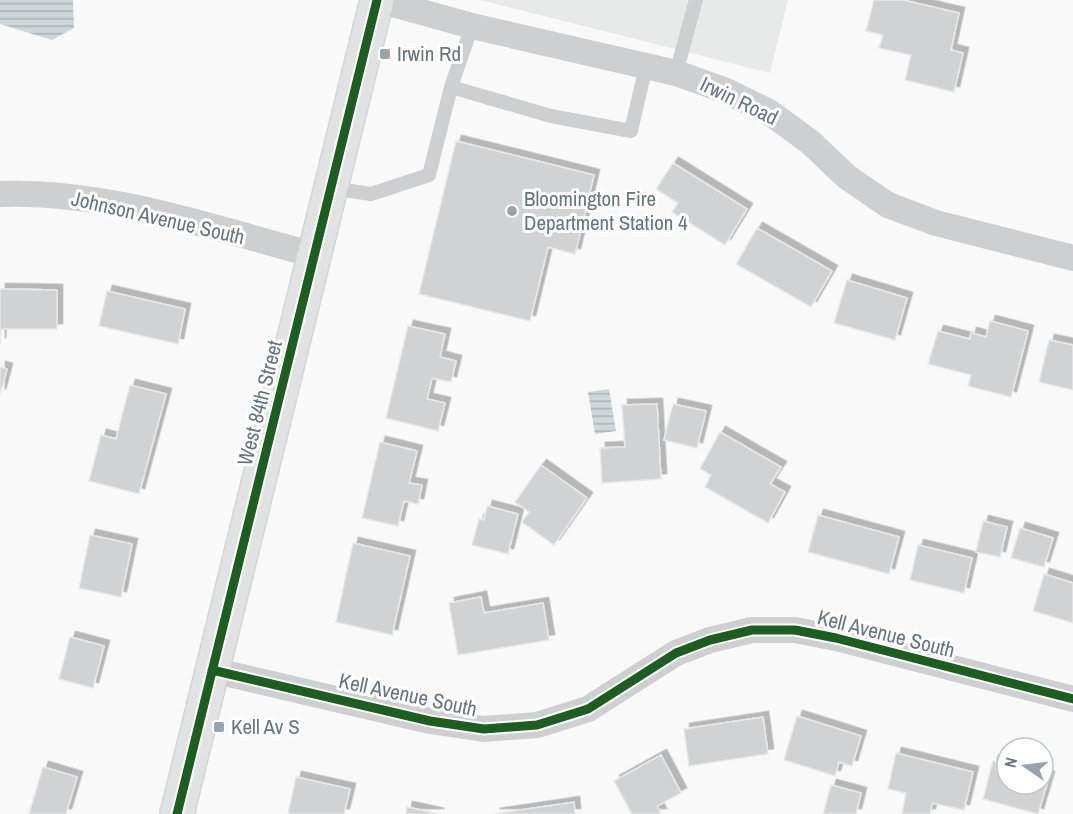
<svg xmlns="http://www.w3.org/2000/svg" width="1073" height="814" viewBox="0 0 1073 814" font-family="'Archivo Narrow',sans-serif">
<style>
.built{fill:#e8e9e9}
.water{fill:url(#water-rules)}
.building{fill:#d0d2d3;stroke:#e8e8e8;stroke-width:1.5;filter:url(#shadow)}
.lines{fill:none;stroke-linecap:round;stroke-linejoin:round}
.secondary-casing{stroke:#d5d6d7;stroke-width:36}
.lane{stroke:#cecfd0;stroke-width:14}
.street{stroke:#cecfd0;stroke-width:26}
.secondary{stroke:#e1e2e2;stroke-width:33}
.cycleway-casing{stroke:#fff;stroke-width:13}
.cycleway{stroke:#1b5e20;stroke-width:9}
.poi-dot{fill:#99a4ac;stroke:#fff;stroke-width:2}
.labels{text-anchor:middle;stroke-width:6;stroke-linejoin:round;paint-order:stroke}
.poi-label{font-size:21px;fill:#657683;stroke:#fff;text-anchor:start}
.street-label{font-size:21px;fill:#657683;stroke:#fff}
</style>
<defs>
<pattern id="water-rules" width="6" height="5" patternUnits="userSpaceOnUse" patternTransform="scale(1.5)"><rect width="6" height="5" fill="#ced6d9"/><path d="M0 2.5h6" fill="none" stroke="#abb2b5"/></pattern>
<filter id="shadow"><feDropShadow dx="5.5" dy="-5.5" stdDeviation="0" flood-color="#0004"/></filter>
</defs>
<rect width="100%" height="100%" fill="#f9f9f9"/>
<!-- built -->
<path class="built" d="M 480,0 L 788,0 L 770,73 Z"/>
<!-- water -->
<path class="water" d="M 0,0 L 73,0 L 74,28 L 52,40 L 0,24 Z
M 609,389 L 616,431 L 595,434 L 588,392 Z"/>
<!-- building -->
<path class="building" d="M 874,0 L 903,0 L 959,13 L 951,50 L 963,53 L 954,92 L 905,80 L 911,55 L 879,48 L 883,35 L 866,31 Z
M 456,141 L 594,175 L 575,254 L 548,247 L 530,321 L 419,294 Z
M 673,163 L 747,209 L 725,245 L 672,212 L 678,203 L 656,189 Z
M 757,228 L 832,271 L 811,307 L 736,264 Z
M 847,280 L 907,298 L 895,340 L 834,323 Z
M 0,289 L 57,290 L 57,329 L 1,329 L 0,344 Z
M 107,291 L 185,309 L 178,344 L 99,326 Z
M 990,321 L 1028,331 L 1011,397 L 968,386 L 971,375 L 928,364 L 938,331 L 970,339 L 971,333 L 986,337 Z
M 408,326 L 445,334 L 440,357 L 456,361 L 451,382 L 432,378 L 427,399 L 445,403 L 438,431 L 386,418 Z
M 1049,340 L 1073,345 L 1073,390 L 1039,382 Z
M 0,367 L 7,369 L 0,395 Z
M 130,385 L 166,394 L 139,494 L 89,481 L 101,435 L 116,439 Z
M 657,404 L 661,479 L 602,483 L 600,448 L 625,447 L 622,405 Z
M 673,404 L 706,411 L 697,448 L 664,440 Z
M 720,432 L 781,467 L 770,484 L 785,492 L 768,523 L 705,487 L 711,475 L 700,469 Z
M 380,442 L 417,451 L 409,483 L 422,485 L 418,504 L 404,501 L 398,526 L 362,518 Z
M 541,465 L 587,498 L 554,545 L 522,522 L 529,512 L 515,502 Z
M 487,506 L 518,514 L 508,554 L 472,545 L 479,519 L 484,520 Z
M 818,515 L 899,537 L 889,574 L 808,552 Z
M 983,521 L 1007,527 L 1000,557 L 976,552 Z
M 1020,528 L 1053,538 L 1044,567 L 1011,558 Z
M 90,535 L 132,544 L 121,597 L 79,588 Z
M 353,543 L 410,556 L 392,635 L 336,622 Z
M 918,545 L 972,558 L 964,593 L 910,580 Z
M 1044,574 L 1073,583 L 1073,623 L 1033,611 Z
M 481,597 L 484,613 L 543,603 L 549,640 L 458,655 L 449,603 Z
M 70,637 L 104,646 L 93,688 L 59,679 Z
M 797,716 L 861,736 L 852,766 L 839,762 L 835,776 L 784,760 Z
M 763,717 L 768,754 L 689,766 L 684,729 Z
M 896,753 L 973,772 L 964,810 L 932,803 L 930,814 L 902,814 L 906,793 L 888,789 Z
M 661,755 L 681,793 L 657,806 L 661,814 L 632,814 L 614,781 Z
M 993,761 L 1007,765 L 1007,784 L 1043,784 L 1043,775 L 1049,777 L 1038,814 L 983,799 Z
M 43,767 L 77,777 L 66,814 L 29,814 Z
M 296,777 L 350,789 L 344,814 L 288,814 Z
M 831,785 L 861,793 L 856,814 L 823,814 Z
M 574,802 L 575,814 L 494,814 Z
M 407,807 L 439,814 L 406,814 Z"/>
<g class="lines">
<defs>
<path id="secondary" d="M 177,814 L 377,0"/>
</defs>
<!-- secondary casing -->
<use href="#secondary" class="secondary-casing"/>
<!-- lane -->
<path class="lane" d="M 472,26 L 451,87 L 551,116 L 631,131 L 646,66
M 676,73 L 696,0
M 331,188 L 371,194 L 429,175 L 451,87"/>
<!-- street -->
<path class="street" d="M 378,0 L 472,26 L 676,73 L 724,90 L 769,112 L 810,142 L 847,177 L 888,205 L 936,223 L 1073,258
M 0,194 C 107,190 212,228 315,255
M 212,670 L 430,721 L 484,729 L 537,725 L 588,709 L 676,653 L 710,640 L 752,630 L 795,630 L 836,638 L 1073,699"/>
<!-- secondary -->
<use href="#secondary" class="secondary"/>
<defs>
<path id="cycleway" d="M 212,670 L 430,721 L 484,729 L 537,725 L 588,709 L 676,653 L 710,640 L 752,630 L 795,630 L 836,638 L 1073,699
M 177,814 L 377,0"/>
</defs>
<!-- cycleway casing -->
<use href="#cycleway" class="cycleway-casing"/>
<!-- cycleway -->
<use href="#cycleway" class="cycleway"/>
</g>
<!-- markers -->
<g class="poi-dot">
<rect x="379" y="48" width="12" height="12" rx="3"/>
<circle cx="512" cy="211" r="6"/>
<rect x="213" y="721" width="12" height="12" rx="3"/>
</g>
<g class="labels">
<!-- poi labels -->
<g class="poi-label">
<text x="397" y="61">Irwin Rd</text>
<text x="524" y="206">Bloomington Fire<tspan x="524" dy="24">Department Station 4</tspan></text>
<text x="231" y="734">Kell Av S</text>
</g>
<!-- street labels -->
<g class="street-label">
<text transform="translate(739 101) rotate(26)" y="7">Irwin Road</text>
<text transform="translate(158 218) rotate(13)" y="7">Johnson Avenue South</text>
<text transform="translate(260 403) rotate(-76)" y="7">West 84th Street</text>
<text transform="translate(886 634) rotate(14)" y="7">Kell Avenue South</text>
<text transform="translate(408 695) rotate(12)" y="7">Kell Avenue South</text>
</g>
</g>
<!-- north arrow -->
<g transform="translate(1025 766) rotate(284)"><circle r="28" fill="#ffffff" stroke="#c1c8cd" stroke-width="1.5"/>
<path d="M0-4.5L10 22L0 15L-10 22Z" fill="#99a4ac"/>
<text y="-9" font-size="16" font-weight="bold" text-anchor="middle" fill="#657683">N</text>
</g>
</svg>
